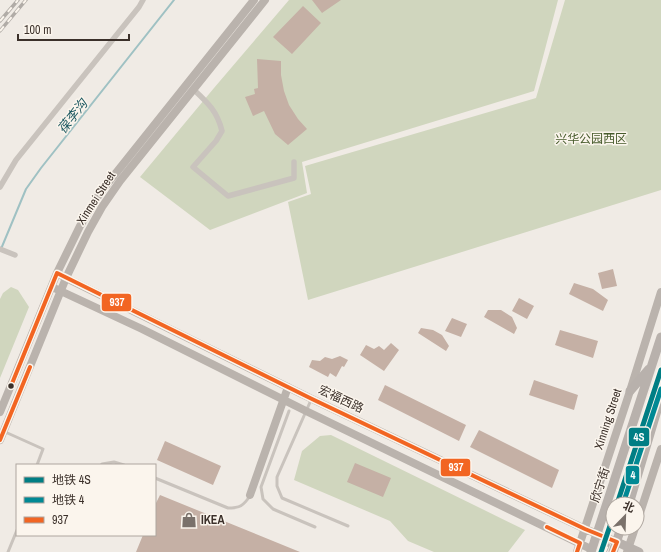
<svg xmlns="http://www.w3.org/2000/svg" width="661" height="552" viewBox="0 0 661 552" font-family="'Archivo Narrow','Noto Sans SC',sans-serif">
<style>
.green{fill:#d0d6be}
.lines{fill:none;stroke-linecap:round;stroke-linejoin:round}
.stream{stroke:#9fc1c3;stroke-width:2}
.building{fill:#c5b0a5}
.lane{stroke:#c9c3bd;stroke-width:3}
.street{stroke:#c9c3bd;stroke-width:5.5}
.secondary{stroke:#bab3ad;stroke-width:8}
.primary{stroke:#b8b1ac;stroke-width:9}
.rail-casing{stroke:#b1aca7;stroke-width:3.5}
.rail{stroke:#fbf5ed;stroke-width:2;stroke-dasharray:6;stroke-linecap:butt}
.bus-1-casing{stroke:#fbf5ed;stroke-width:7}
.bus-1{stroke:#f26522;stroke-width:4}
.metro-1-casing{stroke:#fbf5ed;stroke-width:8}
.metro-2-casing{stroke:#fbf5ed;stroke-width:8}
.metro-1{stroke:#007e84;stroke-width:5}
.metro-2{stroke:#008994;stroke-width:5}
.bus-dot{fill:#3b302a;stroke:#fbf5ed;stroke-width:1.5}
.labels{text-anchor:middle;stroke-width:3;stroke-linejoin:round;paint-order:stroke}
.park-label{font-size:12px;fill:#475b2c;stroke:#fbf5ed}
.street-label{font-size:12px;fill:#3b302a;stroke:#fbf5ed}
.poi-label{font-size:12px;font-weight:bold;fill:#3b302a;stroke:#fbf5ed;text-anchor:start}
.water-label{font-size:13px;font-style:italic;fill:#1c5860;stroke:#fbf5ed}
.line-badge{stroke:#fbf5ed;stroke-width:1.5}
.badge-label{font-size:11px;text-anchor:middle;font-weight:bold;fill:#fff}
</style>
<rect width="100%" height="100%" fill="#f0ebe5"/>
<!-- green -->
<path class="green" d="M 289,0 L 558,0 L 534,91 L 302,162 L 307,193 L 210,230 L 140,177 L 214,88 Z
M 565,0 L 661,0 L 661,190 L 308,300 L 288,202 L 311,194 L 305,166 L 536,98 Z
M 11,287 L 18,290 L 29,307 L 0,378 L 0,299 L 3,293 Z
M 331,435 L 525,530 L 508,552 L 434,552 L 408,541 L 390,521 L 294,480 L 302,451 L 320,436 Z"/>
<g class="lines">
<!-- stream -->
<path class="stream" d="M 1,249 L 26,189 L 41,168 L 174,0"/>
</g>
<!-- building -->
<path class="building" d="M 312,0 L 341,0 L 322,13 Z
M 303,6 L 321,23 L 292,54 L 273,37 Z
M 257,59 L 281,61 L 281,75 L 284,91 L 289,105 L 298,119 L 307,129 L 288,145 L 275,134 L 264,111 L 253,116 L 245,97 L 255,94 L 254,89 L 258,88 Z
M 613,269 L 617,286 L 602,289 L 598,273 Z
M 574,283 L 593,289 L 608,300 L 603,311 L 569,294 Z
M 519,298 L 534,306 L 527,319 L 512,311 Z
M 488,310 L 501,310 L 512,317 L 517,328 L 514,334 L 484,317 Z
M 452,318 L 467,324 L 461,337 L 445,331 Z
M 421,328 L 433,330 L 442,335 L 449,346 L 446,351 L 418,333 Z
M 560,330 L 598,341 L 593,358 L 555,345 Z
M 391,343 L 399,350 L 384,371 L 360,355 L 366,345 L 374,349 L 379,346 L 384,350 Z
M 340,356 L 348,360 L 344,367 L 342,366 L 336,377 L 330,373 L 328,377 L 309,367 L 312,360 L 320,361 L 325,357 L 332,359 Z
M 534,380 L 578,395 L 574,410 L 529,395 Z
M 385,385 L 466,425 L 459,441 L 378,400 Z
M 479,430 L 559,470 L 552,488 L 470,447 Z
M 165,441 L 221,466 L 213,485 L 157,460 Z
M 355,463 L 391,478 L 383,497 L 347,482 Z
M 160,495 L 300,552 L 136,552 L 143,535 L 155,535 L 155,505 Z"/>
<g class="lines">
<!-- lane -->
<path class="lane" d="M 311,400 L 277,477 L 277,486 L 282,498 L 348,526
M 289,411 L 261,487 L 263,499 L 273,509 L 315,527
M 3,431 L 43,449 L 37,465
M 101,465 L 102,464 L 114,462 L 124,465
M 155,478 L 228,508 C 240,508 243,506 250,496
M 8,552 L 17,530"/>
<!-- street -->
<path class="street" d="M 193,89 C 208,103 217,111 222,131 L 216,141 L 193,167 L 228,196 L 294,178 L 294,162
M 0,187 L 16,160 L 139,7 L 143,0
M 0,249 L 15,255"/>
<!-- secondary -->
<path class="secondary" d="M 57,273 L 66,278 L 312,399 L 585,529 L 617,542
M 52,287 L 142,329 L 306,411 L 591,549
M 0,412 L 57,273 L 80,226 L 100,193 L 254,0
M 0,440 L 66,278 L 88,232 L 102,207 L 120,181 L 265,0
M 250,495 L 288,387
M 637,522 L 661,449
M 577,552 L 630,391 L 661,292
M 627,552 L 635,528"/>
<!-- primary -->
<path class="primary" d="M 630,391 L 649,369
M 629,504 L 661,397
M 617,542 L 639,552
M 591,552 L 661,337
M 613,552 L 621,528"/>
<defs>
<path id="rail" d="M 0,21 L 18,0
M 0,31 L 26,0
M 605,552 L 608,545"/>
</defs>
<!-- rail casing -->
<use href="#rail" class="rail-casing"/>
<!-- rail -->
<use href="#rail" class="rail"/>
<defs>
<path id="bus-1" d="M 11,386 L 57,273 L 312,399 L 585,529 L 617,542 L 613,552
M 0,440 L 30,367
M 547,527 L 580,543 L 577,552"/>
</defs>
<!-- bus-1 casing -->
<use href="#bus-1" class="bus-1-casing"/>
<!-- bus-1 -->
<use href="#bus-1" class="bus-1"/>
<defs>
<path id="metro-1" d="M 617,504 L 661,370
M 601,552 L 613,517"/>
<path id="metro-2" d="M 623,504 L 661,389"/>
</defs>
<!-- metro-1 casing -->
<use href="#metro-1" class="metro-1-casing"/>
<!-- metro-2 casing -->
<use href="#metro-2" class="metro-2-casing"/>
<!-- metro-1 -->
<use href="#metro-1" class="metro-1"/>
<!-- metro-2 -->
<use href="#metro-2" class="metro-2"/>
</g>
<!-- icons -->
<defs>
<symbol id="shop-bare" viewBox="-9 -9 18 18"><path d="M-5-2.5h2.3a2.7 3.5 0 0 1 5.4 0H5L5.5 6h-11ZM-1.5-2.5h3a1.5 2.3 0 0 0-3 0Z" fill="#7a716b" stroke="#fbf5ed" stroke-width="2.5" paint-order="stroke"/></symbol>
</defs>
<g fill-rule="evenodd">
<use href="#shop-bare" x="178" y="509" width="22" height="22"/>
</g>
<!-- markers -->
<circle class="bus-dot" cx="11" cy="386" r="3.5"/>
<g class="labels">
<!-- park labels -->
<g class="park-label">
<text x="591" y="143">兴华公园西区</text>
</g>
<!-- street labels -->
<g class="street-label">
<text transform="translate(96 198) rotate(-57)" y="4">Xinmei Street</text>
<text transform="translate(341 399) rotate(25)" y="4">宏福西路</text>
<text transform="translate(608 419) rotate(-72)" y="4">Xinning Street</text>
<text transform="translate(600 485) rotate(-72)" y="4">欣宁街</text>
</g>
<!-- poi labels -->
<g class="poi-label">
<text x="201" y="524">IKEA</text>
</g>
<!-- water labels -->
<g class="water-label">
<text transform="translate(72 116) rotate(-52)" y="5">葆李沟</text>
</g>
</g>
<g class="line-badge">
<rect x="101" y="293" width="31" height="19" rx="4" fill="#f26522"/>
<rect x="628" y="427" width="22" height="20" rx="4" fill="#007e84"/>
<rect x="440" y="458" width="31" height="19" rx="4" fill="#f26522"/>
<rect x="625" y="465" width="15" height="20" rx="4" fill="#008994"/>
</g>
<g class="badge-label">
<text x="117" y="306">937</text>
<text x="639" y="441">4S</text>
<text x="456" y="471">937</text>
<text x="633" y="479">4</text>
</g>
<!-- legend -->
<rect x="16" y="464" width="140" height="72" fill="#fbf5ed" stroke="#aea69f"/>
<rect x="24" y="477" width="20" height="6" fill="#007e84" stroke="#aea69f"/>
<text x="52" y="484" font-size="12" fill="#3b302a">地铁 4S</text>
<rect x="24" y="497" width="20" height="6" fill="#008994" stroke="#aea69f"/>
<text x="52" y="504" font-size="12" fill="#3b302a">地铁 4</text>
<rect x="24" y="517" width="20" height="6" fill="#f26522" stroke="#aea69f"/>
<text x="52" y="524" font-size="12" fill="#3b302a">937</text>
<!-- north arrow -->
<g transform="translate(625 516) rotate(23)"><circle r="19" fill="#fbf5ed" stroke="#aea69f"/>
<path d="M0-3L7 15L0 10L-7 15Z" fill="#7a716b"/>
<text y="-6" font-size="11" font-weight="bold" text-anchor="middle" fill="#3b302a">北</text>
</g>
<!-- scale -->
<path d="M18 34v6h111v-6" fill="none" stroke="#3b302a" stroke-width="2"/>
<text x="24" y="34" font-size="12" fill="#3b302a" stroke="#fbf5ed" stroke-width="3" paint-order="stroke">100 m</text>
</svg>
